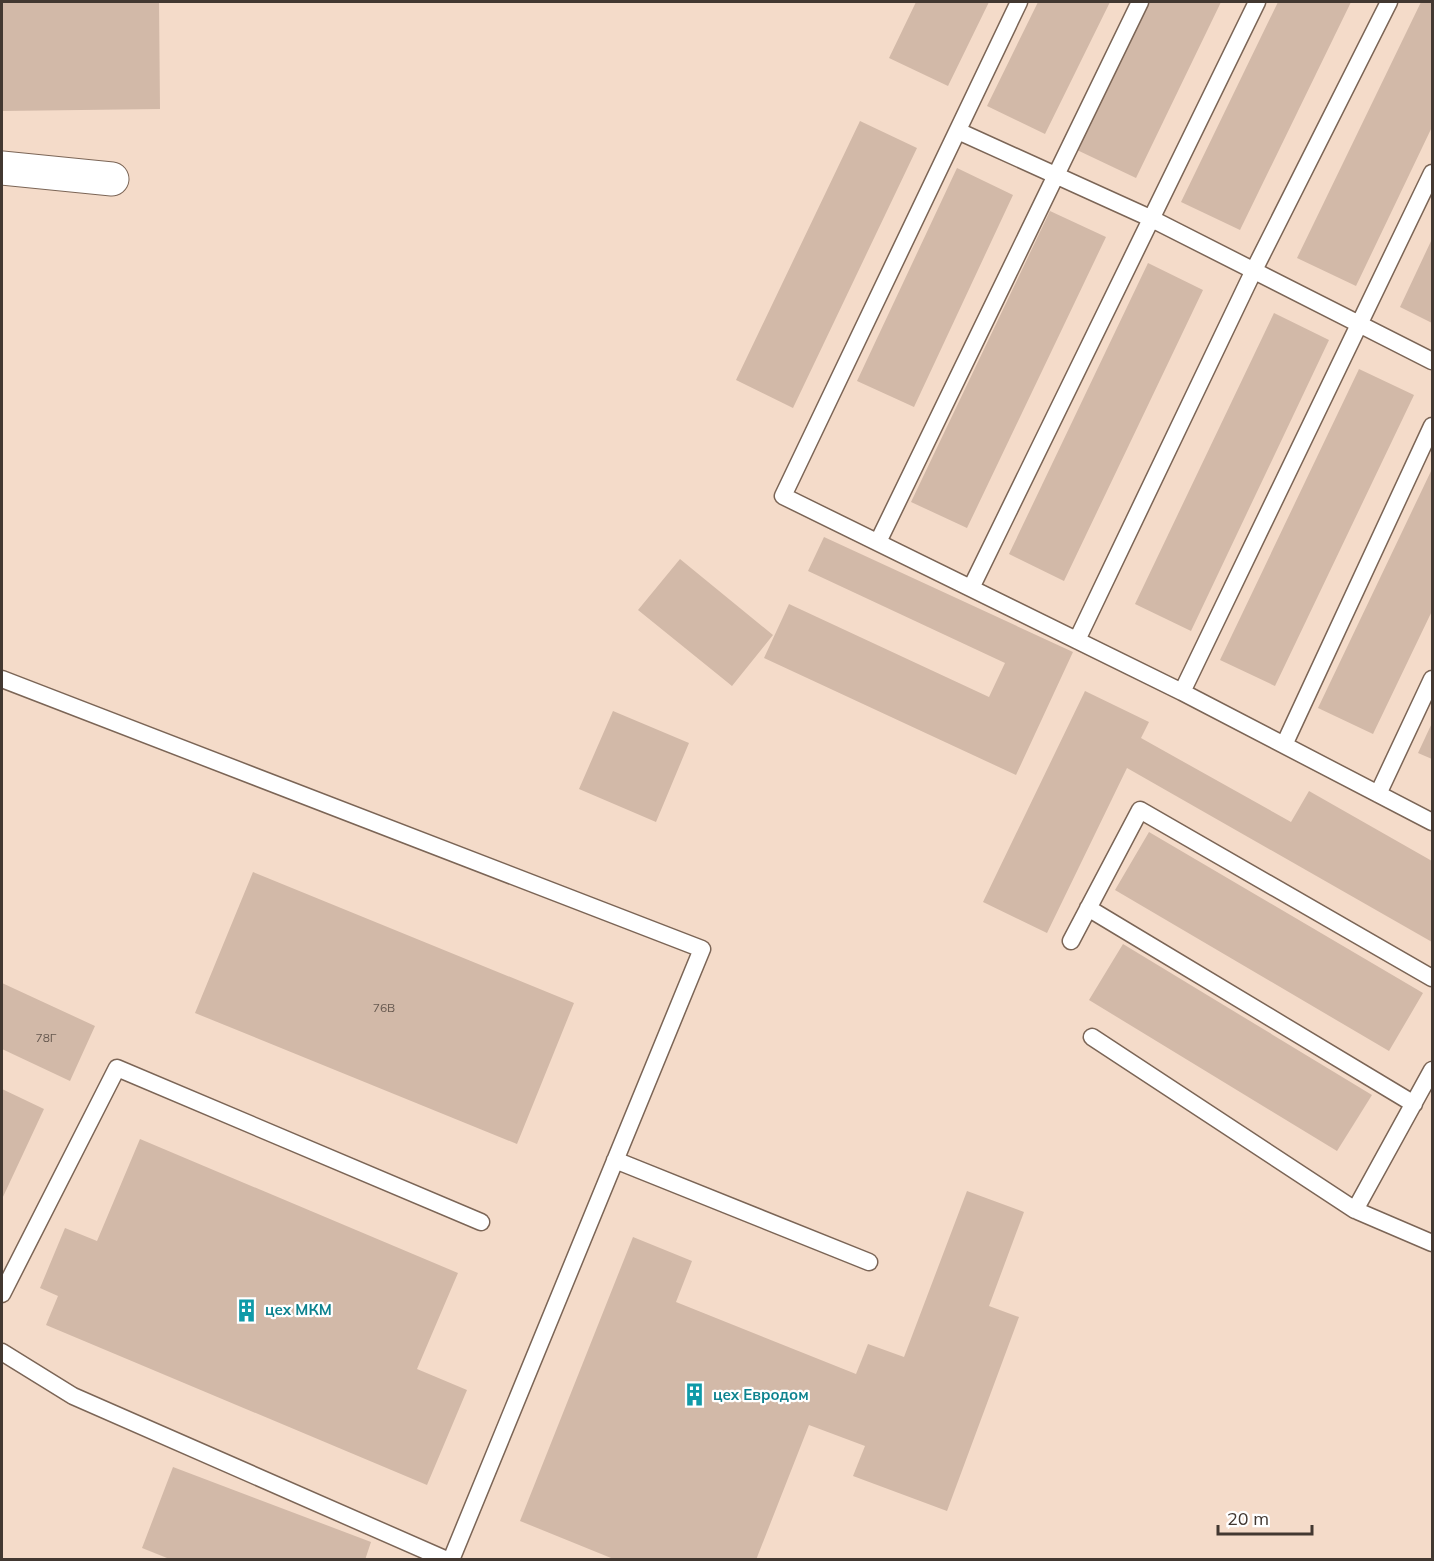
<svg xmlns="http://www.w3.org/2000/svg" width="1434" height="1561" viewBox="0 0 1434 1561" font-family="Mulish,sans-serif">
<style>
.building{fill:#d2b9a8}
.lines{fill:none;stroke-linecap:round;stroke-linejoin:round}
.service-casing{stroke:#7b6556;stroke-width:19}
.minor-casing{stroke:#7b6556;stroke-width:35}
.service{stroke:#fff;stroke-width:16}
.minor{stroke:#fff;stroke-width:33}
.labels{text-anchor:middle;stroke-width:4.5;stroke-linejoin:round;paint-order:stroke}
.number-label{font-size:12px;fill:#66584f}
.culture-label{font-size:15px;font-weight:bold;fill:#0d838f;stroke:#fff;text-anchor:start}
</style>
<rect width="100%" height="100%" fill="#f4dbc9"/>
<!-- building -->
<path class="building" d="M 2,2 L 159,2 L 160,109 L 2,111 Z
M 916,2 L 989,2 L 948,86 L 889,58 Z
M 1038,2 L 1110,2 L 1045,134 L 987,106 Z
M 1149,2 L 1221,2 L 1136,178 L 1077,150 Z
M 1278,2 L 1351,2 L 1240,230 L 1181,202 Z
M 1421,2 L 1432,2 L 1432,127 L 1356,286 L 1297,258 Z
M 860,121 L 917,148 L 793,408 L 736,380 Z
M 957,168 L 1013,195 L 914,407 L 857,381 Z
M 1050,211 L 1106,237 L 967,528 L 911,502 Z
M 1432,239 L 1432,323 L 1400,307 Z
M 1148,263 L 1203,290 L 1064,581 L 1009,554 Z
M 1274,313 L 1329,340 L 1191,631 L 1135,604 Z
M 1359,369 L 1414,395 L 1275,686 L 1220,660 Z
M 1432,469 L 1432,611 L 1373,734 L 1318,708 Z
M 824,537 L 1073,652 L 1016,775 L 764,658 L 789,604 L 989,697 L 1005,663 L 808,571 Z
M 680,559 L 773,635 L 732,686 L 638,610 Z
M 1085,691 L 1149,722 L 1141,738 L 1291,822 L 1309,791 L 1432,861 L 1432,942 L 1127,768 L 1047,933 L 983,902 Z
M 613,711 L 689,743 L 656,822 L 579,789 Z
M 1432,723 L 1432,759 L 1418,753 Z
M 1149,832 L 1423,993 L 1389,1051 L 1115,890 Z
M 253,872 L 574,1003 L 517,1144 L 195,1013 Z
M 1123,944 L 1372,1095 L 1337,1151 L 1089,1000 Z
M 2,983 L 95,1026 L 70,1081 L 2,1049 Z
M 2,1089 L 44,1109 L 2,1199 Z
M 140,1139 L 458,1273 L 417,1369 L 467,1390 L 427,1485 L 46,1325 L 58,1296 L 40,1288 L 65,1228 L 97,1241 Z
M 967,1191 L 1024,1212 L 989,1306 L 1019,1317 L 947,1511 L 853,1476 L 865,1446 L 809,1425 L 756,1560 L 616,1560 L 520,1521 L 633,1237 L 692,1261 L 676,1302 L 856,1374 L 868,1344 L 904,1357 Z
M 173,1467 L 371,1542 L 365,1560 L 172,1560 L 142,1548 Z"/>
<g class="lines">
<defs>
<path id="service" d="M 1019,2 L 783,496 L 1182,692 L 1432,822
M 958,131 L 1150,218 L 1432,361
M 878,542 L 1140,2
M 971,588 L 1257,2
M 1077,640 L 1254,270 L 1389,2
M 2,679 L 702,949 L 451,1560
M 1182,692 L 1432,173
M 1284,745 L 1432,426
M 1378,794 L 1432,679
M 1088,908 L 1414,1104
M 1071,941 L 1140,810 L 1432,978
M 1092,1037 L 1355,1210
M 1432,1070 L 1355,1210 L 1432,1243
M 615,1160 L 869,1262
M 2,1294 L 117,1068 L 481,1222
M 2,1352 L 73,1396 L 447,1560"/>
<path id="minor" d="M 2,168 L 112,179"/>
</defs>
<!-- service casing -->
<use href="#service" class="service-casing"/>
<!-- minor casing -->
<use href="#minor" class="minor-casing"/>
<!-- service -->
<use href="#service" class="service"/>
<!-- minor -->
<use href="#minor" class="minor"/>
</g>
<!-- icons -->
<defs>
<symbol id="building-bare" viewBox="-9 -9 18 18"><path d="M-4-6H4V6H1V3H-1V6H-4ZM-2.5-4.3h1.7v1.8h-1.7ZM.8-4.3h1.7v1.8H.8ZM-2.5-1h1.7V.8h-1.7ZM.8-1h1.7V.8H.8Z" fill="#0f9aa8" stroke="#fff" stroke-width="2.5" paint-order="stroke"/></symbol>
</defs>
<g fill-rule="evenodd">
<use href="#building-bare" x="230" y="1294" width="33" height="33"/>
<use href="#building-bare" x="678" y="1378" width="33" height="33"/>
</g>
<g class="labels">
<!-- number labels -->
<g class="number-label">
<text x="384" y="1012">76В</text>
<text x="46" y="1042">78Г</text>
</g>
<!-- culture labels -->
<g class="culture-label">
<text x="265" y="1315">цех МКМ</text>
<text x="713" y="1400">цех Евродом</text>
</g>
</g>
<!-- border -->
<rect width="1434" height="1561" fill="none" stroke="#423831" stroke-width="6"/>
<!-- scale -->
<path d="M1218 1525v9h94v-9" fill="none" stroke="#423831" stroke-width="3"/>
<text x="1227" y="1525" font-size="18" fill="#423831" stroke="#ffffff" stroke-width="4.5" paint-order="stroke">20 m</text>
</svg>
